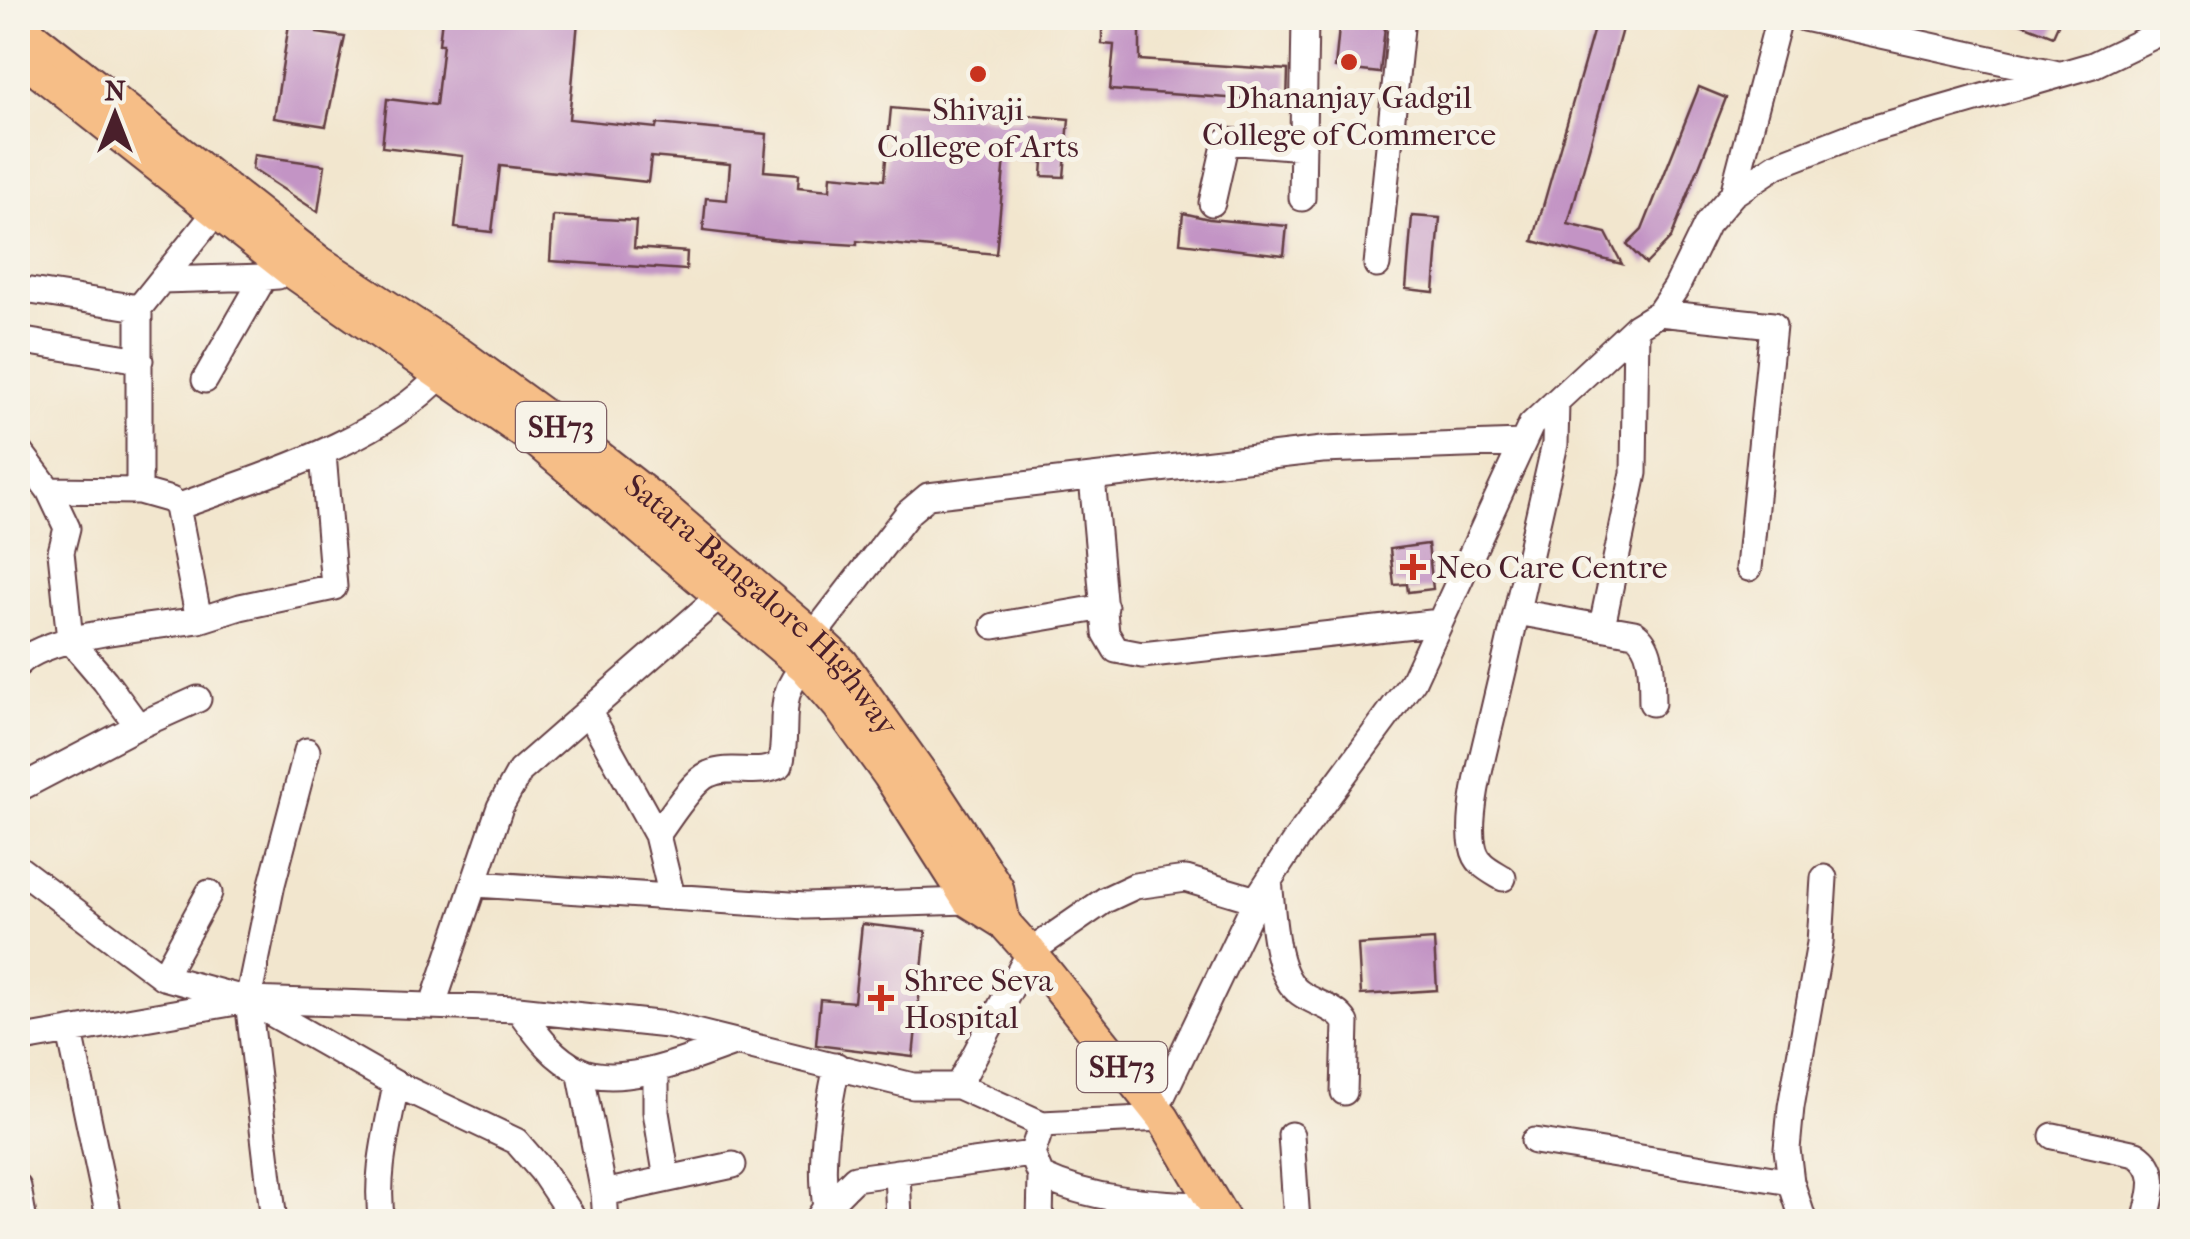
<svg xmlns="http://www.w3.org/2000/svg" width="2190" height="1239" viewBox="0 0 2190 1239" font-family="'IM FELL French Canon',serif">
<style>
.building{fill:#c394c5}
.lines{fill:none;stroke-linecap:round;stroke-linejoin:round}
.minor-casing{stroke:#633d43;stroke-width:29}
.major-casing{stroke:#633d43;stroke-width:36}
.minor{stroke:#fff;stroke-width:25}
.major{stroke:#f6be87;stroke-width:32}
.poi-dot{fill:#c8321e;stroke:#f7f3e8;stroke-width:4}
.labels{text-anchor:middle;stroke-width:10;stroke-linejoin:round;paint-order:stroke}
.shield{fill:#f7f3e8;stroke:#7e5f64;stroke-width:2.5}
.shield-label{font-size:30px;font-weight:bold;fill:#4a1f2b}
.poi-label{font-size:32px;fill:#4a1f2b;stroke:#f7f3e8}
.street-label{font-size:32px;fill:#4a1f2b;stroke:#f7f3e8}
</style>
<rect width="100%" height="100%" fill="#f7f3e8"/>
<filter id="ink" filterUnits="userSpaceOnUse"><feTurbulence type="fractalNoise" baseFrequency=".01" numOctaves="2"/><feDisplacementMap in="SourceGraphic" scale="20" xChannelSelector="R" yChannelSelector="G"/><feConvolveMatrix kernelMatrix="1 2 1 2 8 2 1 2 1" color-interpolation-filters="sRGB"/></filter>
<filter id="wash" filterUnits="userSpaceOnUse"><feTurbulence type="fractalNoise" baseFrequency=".0048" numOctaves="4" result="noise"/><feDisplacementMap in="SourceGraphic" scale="40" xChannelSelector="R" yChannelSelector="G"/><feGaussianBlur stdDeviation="2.25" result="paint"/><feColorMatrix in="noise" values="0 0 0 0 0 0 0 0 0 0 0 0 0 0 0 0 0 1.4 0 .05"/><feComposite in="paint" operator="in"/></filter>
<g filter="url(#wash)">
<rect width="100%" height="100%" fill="#f2e6ce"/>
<g id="blocks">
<!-- building -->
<path class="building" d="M 290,18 L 320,18 L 317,33 L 345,37 L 326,126 L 274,118 Z
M 442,18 L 578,21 L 569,119 L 656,128 L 657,124 L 767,134 L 764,171 L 799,174 L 798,187 L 830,190 L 831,175 L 884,180 L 891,108 L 1021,120 L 1022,115 L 1069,119 L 1064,177 L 1042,176 L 1043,161 L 1005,158 L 996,254 L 857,241 L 857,245 L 788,241 L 703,231 L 706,198 L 727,200 L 730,164 L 651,157 L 648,182 L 500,166 L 492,232 L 455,228 L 463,156 L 382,147 L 387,99 L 436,105 L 443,44 L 439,44 Z
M 1102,18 L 1140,18 L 1140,60 L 1288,70 L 1287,102 L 1110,90 L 1114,45 L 1102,44 Z
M 1340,18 L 1386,18 L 1380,73 L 1335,68 Z
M 1597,18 L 1625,18 L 1568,224 L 1606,233 L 1622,264 L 1533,241 Z
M 2008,18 L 2061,18 L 2053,36 Z
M 1699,87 L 1726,98 L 1671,238 L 1646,264 L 1627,245 L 1642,230 Z
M 254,155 L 325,165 L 318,212 L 252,169 Z
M 1183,213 L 1209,219 L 1287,226 L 1284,255 L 1180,243 Z
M 553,216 L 636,221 L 634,248 L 687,252 L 686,270 L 550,261 Z
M 1412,216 L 1440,218 L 1434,292 L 1406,289 Z
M 1428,544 L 1433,589 L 1408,592 L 1407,584 L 1394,585 L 1390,549 Z
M 862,924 L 926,931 L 913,1057 L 816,1045 L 820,999 L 854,1002 Z
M 1434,940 L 1437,990 L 1361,995 L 1358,945 Z"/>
</g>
</g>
<g filter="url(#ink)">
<use href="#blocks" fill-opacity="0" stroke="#633d43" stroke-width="2.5"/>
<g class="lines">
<defs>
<path id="minor" d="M 1804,18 L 2054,73
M 1733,194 L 1779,18
M 1302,198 L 1305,18
M 1212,203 L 1226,141 L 1303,147
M 1377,265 L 1402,18
M 162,280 L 264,277 L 278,276 L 290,270
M 18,289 L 139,308 L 228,197
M 1659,313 L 1773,325 L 1749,568
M 18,340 L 140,360
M 205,380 L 264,277
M 18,449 L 49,490 L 67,528 L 61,552 L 70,640 L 105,681 L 138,726
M 1092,477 L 1106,633 L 1116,650 L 1142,655 L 1440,622
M 49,490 L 139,491 L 139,308
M 177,507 C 262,476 379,442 442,374
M 1517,612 L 1634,633 C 1655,647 1651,679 1652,703
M 199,620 L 240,607 L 334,587 L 323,454
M 994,626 L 1105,607
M 1602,626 L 1634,473 L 1636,327
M 813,636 L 909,512 L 928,496 L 1322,450 L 1522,443
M 18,664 C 50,633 153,627 199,620 L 177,507 L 171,500 L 139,491
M 590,714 L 657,835 L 672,897
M 18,789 L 138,726 L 198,699
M 657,835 C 669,819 692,781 709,774 C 731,764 758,777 780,765 C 790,730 773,694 805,667
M 18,868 L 163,977 L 248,1000 L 396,1084 L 516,1141 L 542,1171 L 576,1222
M 1503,878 C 1488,869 1476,864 1473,846 C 1466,812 1486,744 1494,709 C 1515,621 1535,533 1555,444 L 1556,403
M 1269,881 C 1273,912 1273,974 1300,993 C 1315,1004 1337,1007 1346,1023 L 1344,1092
M 476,884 L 805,906 L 969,901 L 984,895
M 163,977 L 209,893
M 433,1004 L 500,807 L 520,771 L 721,595
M 518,1009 C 535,1032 552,1058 579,1070 C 622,1089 690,1058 731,1044
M 70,1032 L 110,1222
M 18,1040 L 248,1000 L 518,1009 L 667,1025 L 913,1086 L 958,1086 L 1042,1124 L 1163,1118
M 580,1070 L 604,1193 L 606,1222
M 656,1070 L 656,1112 L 667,1179
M 958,1086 L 1030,952 L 1105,900 L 1135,886 L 1186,879 L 1256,900
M 1156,1109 L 1256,900 L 1295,841 L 1413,681 L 1531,425 L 1636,327 L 1659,313 L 1676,288 L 1707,224 L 1733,194 L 1777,165 L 1865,131 L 2093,65 L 2172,27
M 1291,1135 L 1297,1222
M 2053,1136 L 2136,1154 C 2162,1171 2151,1196 2145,1222
M 1534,1141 L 1791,1182
M 1032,1154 L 1041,1176 C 1096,1202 1155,1203 1214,1206
M 897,1172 L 899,1219 L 903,1222
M 18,1187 L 24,1222
M 604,1193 L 733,1165
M 826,1207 C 819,1161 827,1112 837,1066
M 274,1222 L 248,1000 L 272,884 L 307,751
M 382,1222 C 374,1176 388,1128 396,1084
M 816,1222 L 826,1207 L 855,1178 L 1032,1154 L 1042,1124
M 1040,1222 L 1041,1176
M 1804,1222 L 1791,1182 L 1787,1149 L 1791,1107 L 1820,943 L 1824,878"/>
<g id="major">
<path id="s1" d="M 18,25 L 319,262 L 461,355 L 572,436 L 659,504 L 813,636 L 842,663 L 932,789 L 997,888 L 1004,923"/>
<path d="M 18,55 L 290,270 L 539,443 L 805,667 L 839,706 L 889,775 L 969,901 L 1004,923 L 1030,952 L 1163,1118 L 1225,1222"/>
</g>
</defs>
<!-- minor casing -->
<use href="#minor" class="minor-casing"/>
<!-- major casing -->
<use href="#major" class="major-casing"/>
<!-- minor -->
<use href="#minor" class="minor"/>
<!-- major -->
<use href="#major" class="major"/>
</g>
</g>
<!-- markers -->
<g class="poi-dot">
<circle cx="1349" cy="62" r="10"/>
<circle cx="978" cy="74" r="10"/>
<path d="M1408 552h10v10h10v10h-10v10h-10v-10h-10v-10h10z"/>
<path d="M876 983h10v10h10v10h-10v10h-10v-10h-10v-10h10z"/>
</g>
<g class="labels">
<!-- shield labels -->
<g class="shield">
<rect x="516" y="402" width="90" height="50" rx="8"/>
<rect x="1077" y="1042" width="90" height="50" rx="8"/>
</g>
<g class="shield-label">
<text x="561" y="437">SH73</text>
<text x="1122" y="1077">SH73</text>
</g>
<!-- poi labels -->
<g class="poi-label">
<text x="1349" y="108">Dhananjay Gadgil<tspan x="1349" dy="37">College of Commerce</tspan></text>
<text x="978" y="120">Shivaji<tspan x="978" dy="37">College of Arts</tspan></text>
<text x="1436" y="578" text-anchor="start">Neo Care Centre</text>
<text x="904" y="991" text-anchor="start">Shree Seva<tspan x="904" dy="37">Hospital</tspan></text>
</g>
<!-- street labels -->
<g class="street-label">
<text dy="11" stroke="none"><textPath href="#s1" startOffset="945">Satara-Bangalore Highway</textPath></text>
</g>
</g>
<!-- margin -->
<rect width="2190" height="1239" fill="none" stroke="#f7f3e8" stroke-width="60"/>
<!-- north arrow -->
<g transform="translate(115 115)" stroke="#f7f3e8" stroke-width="8" paint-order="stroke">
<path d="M0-8L18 38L0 25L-18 38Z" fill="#4a1f2b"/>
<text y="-15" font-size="28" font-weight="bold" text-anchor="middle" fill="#4a1f2b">N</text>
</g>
</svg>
